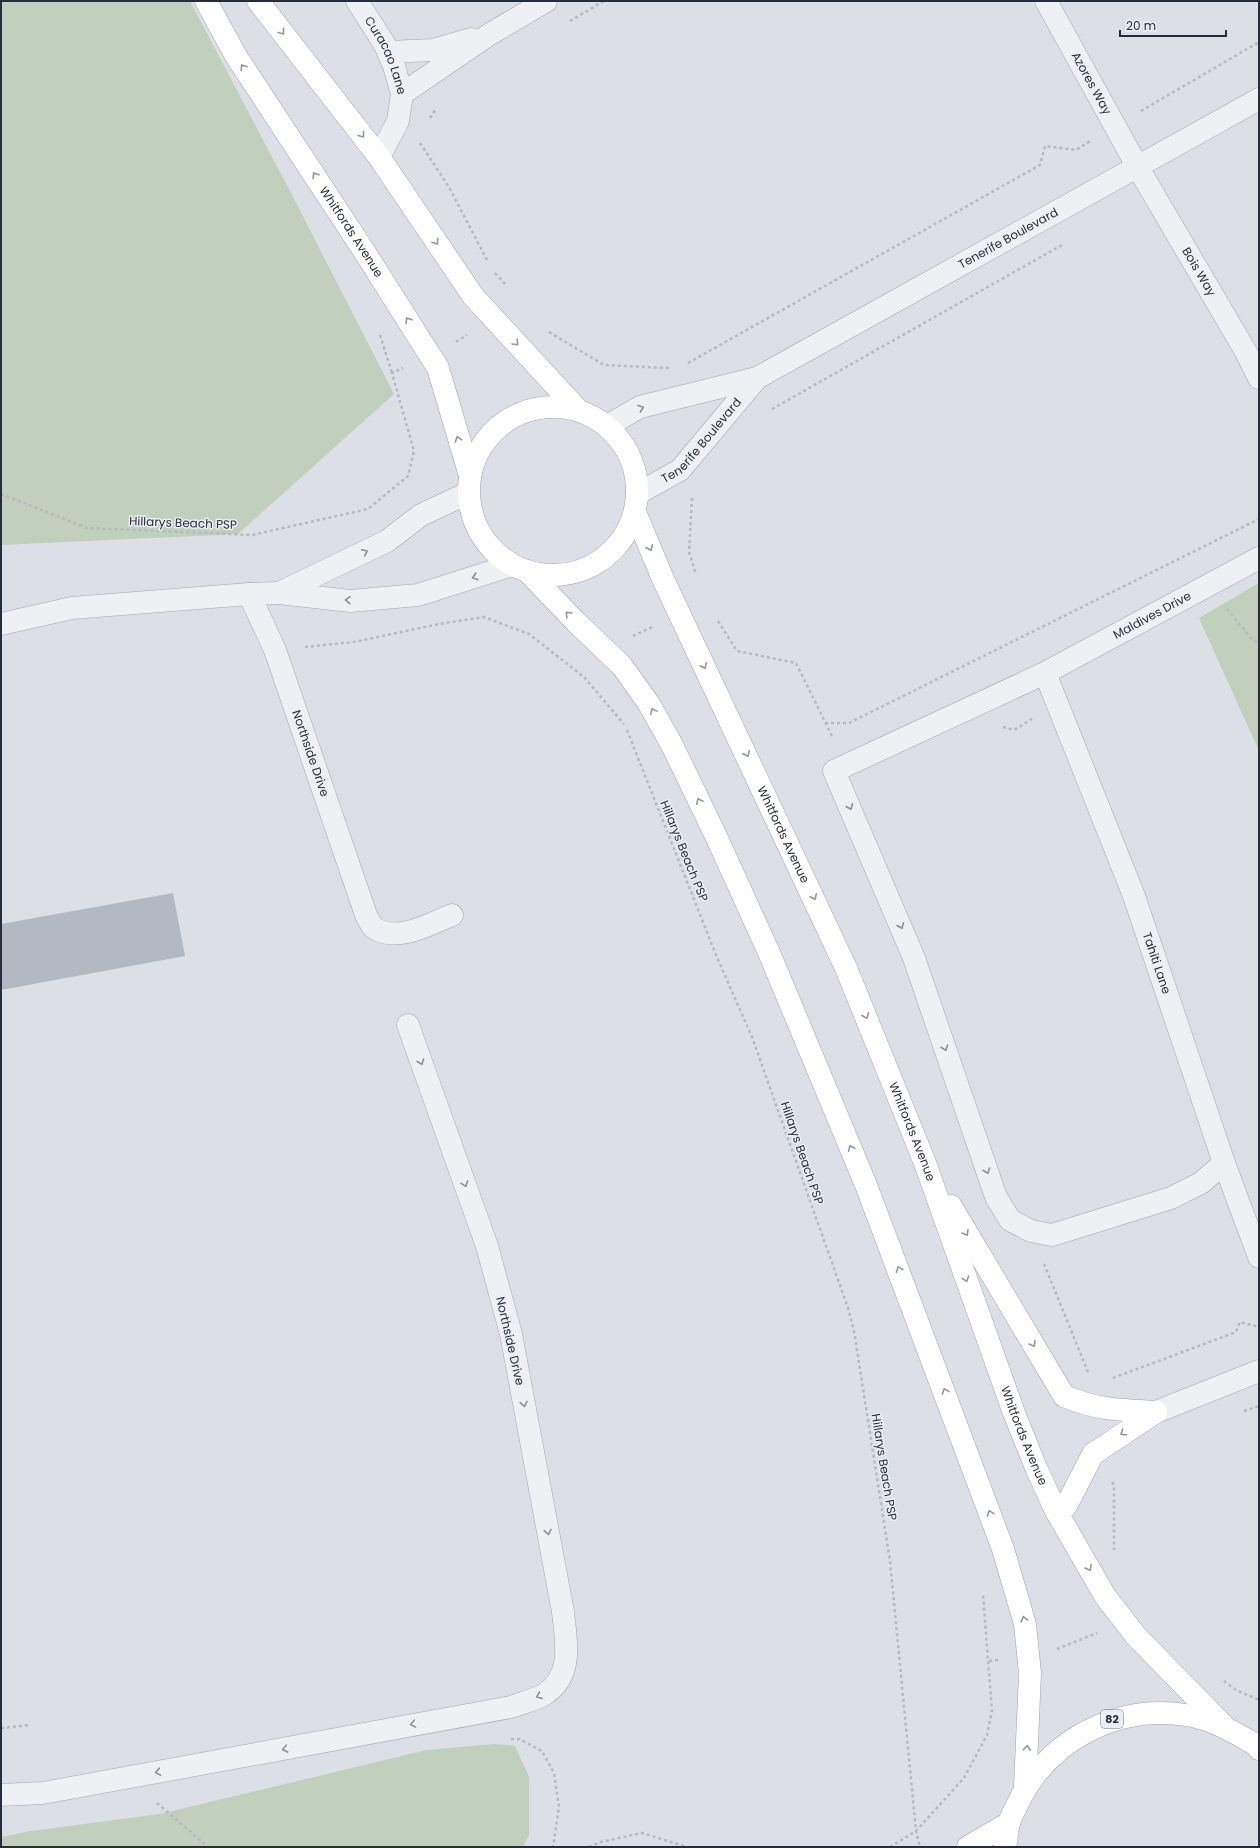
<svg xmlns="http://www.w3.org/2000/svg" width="1260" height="1848" viewBox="0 0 1260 1848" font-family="Poppins,sans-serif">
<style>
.green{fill:#c1cfbd}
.building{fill:#b3b9c2}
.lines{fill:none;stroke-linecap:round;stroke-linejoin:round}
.minor-casing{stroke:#a2a6af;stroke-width:23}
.major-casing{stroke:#9ba4b0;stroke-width:23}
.path{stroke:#b6bac0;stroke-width:2.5;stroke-dasharray:3 3;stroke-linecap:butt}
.minor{stroke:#eef0f4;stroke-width:22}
.major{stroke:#fff;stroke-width:22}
.oneway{stroke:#92969d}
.oneway2{stroke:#8a8f98}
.labels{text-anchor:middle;stroke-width:3;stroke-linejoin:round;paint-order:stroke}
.shield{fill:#ebeef3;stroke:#616872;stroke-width:1}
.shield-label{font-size:11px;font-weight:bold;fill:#262e3b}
.street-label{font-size:12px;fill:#262e3b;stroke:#ebeef3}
</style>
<rect width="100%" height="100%" fill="#dcdfe5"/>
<!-- green -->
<path class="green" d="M 1,1 L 190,1 L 291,193 L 394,394 L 238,534 L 1,545 Z
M 1259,583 L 1259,751 L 1199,618 Z
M 494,1744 L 515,1746 L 529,1777 L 529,1835 L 523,1847 L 1,1847 L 1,1837 L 31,1831 L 160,1814 L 427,1750 Z"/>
<!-- building -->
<path class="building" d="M 173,893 L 185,956 L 1,990 L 1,924 Z"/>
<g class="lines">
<defs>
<g id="minor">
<path id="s1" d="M 357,1 L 385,45 L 394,66 L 402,94 L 398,121 L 379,157"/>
<path id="s2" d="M 1046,1 L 1137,166 L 1246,352 L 1259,378"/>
<path d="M 388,52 L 433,50 L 471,39"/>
<path d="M 402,94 L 490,34 L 546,1"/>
<path id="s3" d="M 607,426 L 640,407 L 757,378 L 1259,99"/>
<path id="s4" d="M 637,494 L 680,470 L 757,378"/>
<path d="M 279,593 L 387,541 L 421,515 L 468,493"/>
<path id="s5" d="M 249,594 L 275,650 L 366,915 C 368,919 371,925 374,928 C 399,943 429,924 452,915"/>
<path d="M 1,624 L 72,608 L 249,594 L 279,593 L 350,601 L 418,595 L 512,565"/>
<path id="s6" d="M 1045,673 L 1134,896 L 1224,1163 L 1259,1257"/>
<path id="s7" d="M 1224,1163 L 1201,1183 L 1171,1198 L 1052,1235 L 1031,1231 L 1010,1220 L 996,1197 L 914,958 L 834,771 L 1045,673 L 1259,558"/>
<path d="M 1156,1412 L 1259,1371"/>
<path d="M 1,1795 L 43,1793 L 511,1707 C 521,1703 535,1700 545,1694 C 574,1675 566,1640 563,1612 L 511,1334 L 487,1246 L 408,1025"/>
</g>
<g id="major">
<path id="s8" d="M 206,1 L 236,56 L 364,251 L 438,368 L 470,476"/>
<path d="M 258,1 L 379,157 L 473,296 L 577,409"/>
<circle cx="553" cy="491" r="84"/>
<path id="s9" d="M 635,512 L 663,579 L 846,968 L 925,1163 L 1014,1413 L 1037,1470 L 1056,1511 L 1105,1596 L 1136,1636 L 1223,1725"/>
<path d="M 527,571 L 576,622 L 622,666 L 649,704 L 672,745 L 716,836 L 770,955 L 866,1185 L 1003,1549 L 1025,1624 L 1030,1673 L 1025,1787"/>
<path d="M 951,1206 L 1064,1396 C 1097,1410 1120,1410 1156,1412"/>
<path d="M 1056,1511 L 1066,1506 L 1093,1454 L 1156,1412"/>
<path d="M 968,1847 L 1009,1823"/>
<path d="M 1005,1847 C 1007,1839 1007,1830 1009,1823 C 1011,1816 1015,1810 1018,1803 C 1048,1740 1117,1704 1186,1715 C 1212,1719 1234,1732 1256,1745 L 1259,1749"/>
</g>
</defs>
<!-- minor casing -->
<use href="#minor" class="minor-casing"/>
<!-- major casing -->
<use href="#major" class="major-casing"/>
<!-- path -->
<path class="path" d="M 570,21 L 604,1
M 1141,111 L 1259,42
M 430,118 L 436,109
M 420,143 L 449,187 L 488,262
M 495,273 L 505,284
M 549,332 L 604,365 L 669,368
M 380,335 L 392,373
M 456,342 L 467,335
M 688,363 L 1040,165 L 1045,146 L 1076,150 L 1090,141
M 772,409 L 1062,245
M 1,494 L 87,528 L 252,535 L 368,509 L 408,476 L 414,451 L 392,373 L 403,368
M 692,498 L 689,552 L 696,574
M 1227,609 L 1250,637 L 1259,644
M 718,621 L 737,651 L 796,663 L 833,738
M 633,636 L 652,627
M 305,647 L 354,642 L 439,624 L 484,617 L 529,634 L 584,677 L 624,724
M 825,723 L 849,723 L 1259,519
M 1003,727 L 1014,730 L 1032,719
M 627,730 L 716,955 L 752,1037 L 848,1308 L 854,1331 L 890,1561 L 916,1831 L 920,1847
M 1044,1264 L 1088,1372
M 1113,1378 L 1236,1332 L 1240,1322 L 1259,1327
M 1244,1411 L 1259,1406
M 1112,1482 L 1114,1485 L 1114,1550
M 1057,1649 L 1097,1633
M 989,1661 L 999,1660
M 1224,1681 L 1236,1690 L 1259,1700
M 1,1728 L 31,1725
M 511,1739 L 519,1739 L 542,1751 L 554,1773 L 559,1807 L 553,1847
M 157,1803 L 208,1847
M 589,1847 L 601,1842 L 642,1833 L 687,1847
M 890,1847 L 916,1831 L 964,1778 L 987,1735 L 992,1711 L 983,1595"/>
<!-- minor -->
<use href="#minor" class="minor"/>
<!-- major -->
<use href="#major" class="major"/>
</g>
<!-- one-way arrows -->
<defs><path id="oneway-chevron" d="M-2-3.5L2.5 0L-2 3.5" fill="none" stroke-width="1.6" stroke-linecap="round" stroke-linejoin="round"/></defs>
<g class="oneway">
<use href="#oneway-chevron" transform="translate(282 32) rotate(52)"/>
<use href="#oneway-chevron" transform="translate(243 67) rotate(-123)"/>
<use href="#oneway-chevron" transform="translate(362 135) rotate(52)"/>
<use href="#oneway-chevron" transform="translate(315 175) rotate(-123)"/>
<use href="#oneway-chevron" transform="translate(436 242) rotate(56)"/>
<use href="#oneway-chevron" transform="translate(408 320) rotate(-122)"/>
<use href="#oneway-chevron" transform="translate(516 343) rotate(47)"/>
<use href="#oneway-chevron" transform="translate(458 439) rotate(-107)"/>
<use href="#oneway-chevron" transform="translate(650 548) rotate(67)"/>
<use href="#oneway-chevron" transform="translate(568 614) rotate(-134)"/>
<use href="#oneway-chevron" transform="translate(704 666) rotate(64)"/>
<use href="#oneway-chevron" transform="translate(653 711) rotate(-118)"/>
<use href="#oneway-chevron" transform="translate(747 754) rotate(65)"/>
<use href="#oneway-chevron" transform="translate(699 801) rotate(-116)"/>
<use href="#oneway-chevron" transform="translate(814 897) rotate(65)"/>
<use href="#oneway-chevron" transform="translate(866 1016) rotate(68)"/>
<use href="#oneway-chevron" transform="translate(851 1148) rotate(-113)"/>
<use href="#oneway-chevron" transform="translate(966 1233) rotate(59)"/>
<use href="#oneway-chevron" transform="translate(899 1269) rotate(-111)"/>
<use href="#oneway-chevron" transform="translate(966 1279) rotate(70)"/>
<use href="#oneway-chevron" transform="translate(1033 1344) rotate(59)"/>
<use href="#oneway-chevron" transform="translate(945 1391) rotate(-110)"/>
<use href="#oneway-chevron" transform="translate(1123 1433) rotate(146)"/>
<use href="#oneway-chevron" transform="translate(990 1513) rotate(-110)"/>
<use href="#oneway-chevron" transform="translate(1089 1568) rotate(60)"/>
<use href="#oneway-chevron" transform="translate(1024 1619) rotate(-105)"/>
<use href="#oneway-chevron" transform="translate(1027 1748) rotate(-87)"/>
</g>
<g class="oneway2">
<use href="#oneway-chevron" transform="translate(641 408) rotate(-20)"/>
<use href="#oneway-chevron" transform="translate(365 552) rotate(-25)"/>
<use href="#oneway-chevron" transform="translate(475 577) rotate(163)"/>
<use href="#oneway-chevron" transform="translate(348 600) rotate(-177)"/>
<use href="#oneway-chevron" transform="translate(850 807) rotate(67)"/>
<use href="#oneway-chevron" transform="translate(901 926) rotate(67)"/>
<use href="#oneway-chevron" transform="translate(945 1048) rotate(71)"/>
<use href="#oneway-chevron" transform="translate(421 1062) rotate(70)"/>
<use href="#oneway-chevron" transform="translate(987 1171) rotate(71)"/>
<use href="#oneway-chevron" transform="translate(465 1184) rotate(70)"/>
<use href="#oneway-chevron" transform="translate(524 1404) rotate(79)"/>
<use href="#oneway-chevron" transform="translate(548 1532) rotate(79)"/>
<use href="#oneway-chevron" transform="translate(539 1696) rotate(157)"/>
<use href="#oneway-chevron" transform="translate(413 1724) rotate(170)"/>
<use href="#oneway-chevron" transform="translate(285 1749) rotate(169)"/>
<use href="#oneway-chevron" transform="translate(158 1772) rotate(170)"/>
</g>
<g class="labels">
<!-- shield labels -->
<rect class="shield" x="1101" y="1710" width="22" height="18" rx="3"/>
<g class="shield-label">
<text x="1112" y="1723">82</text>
</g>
<!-- street labels -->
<g class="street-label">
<text dy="4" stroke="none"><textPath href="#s1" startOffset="62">Curacao Lane</textPath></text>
<text dy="4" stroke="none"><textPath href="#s2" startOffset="94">Azores Way</textPath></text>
<text dy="4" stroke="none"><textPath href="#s8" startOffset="273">Whitfords Avenue</textPath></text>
<text dy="4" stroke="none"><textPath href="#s3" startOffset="446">Tenerife Boulevard</textPath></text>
<text dy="4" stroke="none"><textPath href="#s2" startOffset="311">Bois Way</textPath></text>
<text dy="4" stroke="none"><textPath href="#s4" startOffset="85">Tenerife Boulevard</textPath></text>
<text transform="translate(183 523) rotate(2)" y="4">Hillarys Beach PSP</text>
<text dy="4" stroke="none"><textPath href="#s7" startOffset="1071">Maldives Drive</textPath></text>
<text dy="4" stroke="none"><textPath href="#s5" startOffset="171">Northside Drive</textPath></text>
<text dy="4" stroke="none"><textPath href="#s9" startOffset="355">Whitfords Avenue</textPath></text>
<text transform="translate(684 851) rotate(68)" y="4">Hillarys Beach PSP</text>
<text dy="4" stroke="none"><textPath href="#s6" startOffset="311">Tahiti Lane</textPath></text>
<text dy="4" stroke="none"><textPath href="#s9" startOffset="679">Whitfords Avenue</textPath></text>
<text transform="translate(802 1153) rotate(71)" y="4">Hillarys Beach PSP</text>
<text transform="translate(510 1341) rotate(77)" y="4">Northside Drive</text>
<text dy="4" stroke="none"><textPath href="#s9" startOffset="1003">Whitfords Avenue</textPath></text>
<text transform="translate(884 1467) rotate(81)" y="4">Hillarys Beach PSP</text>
</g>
</g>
<!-- border -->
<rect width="1260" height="1848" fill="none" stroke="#262e3b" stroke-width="4"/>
<!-- scale -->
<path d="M1120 30v6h106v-6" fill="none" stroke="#262e3b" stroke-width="2"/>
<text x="1126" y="30" font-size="12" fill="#262e3b" stroke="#ebeef3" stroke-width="3" paint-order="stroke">20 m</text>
</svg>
